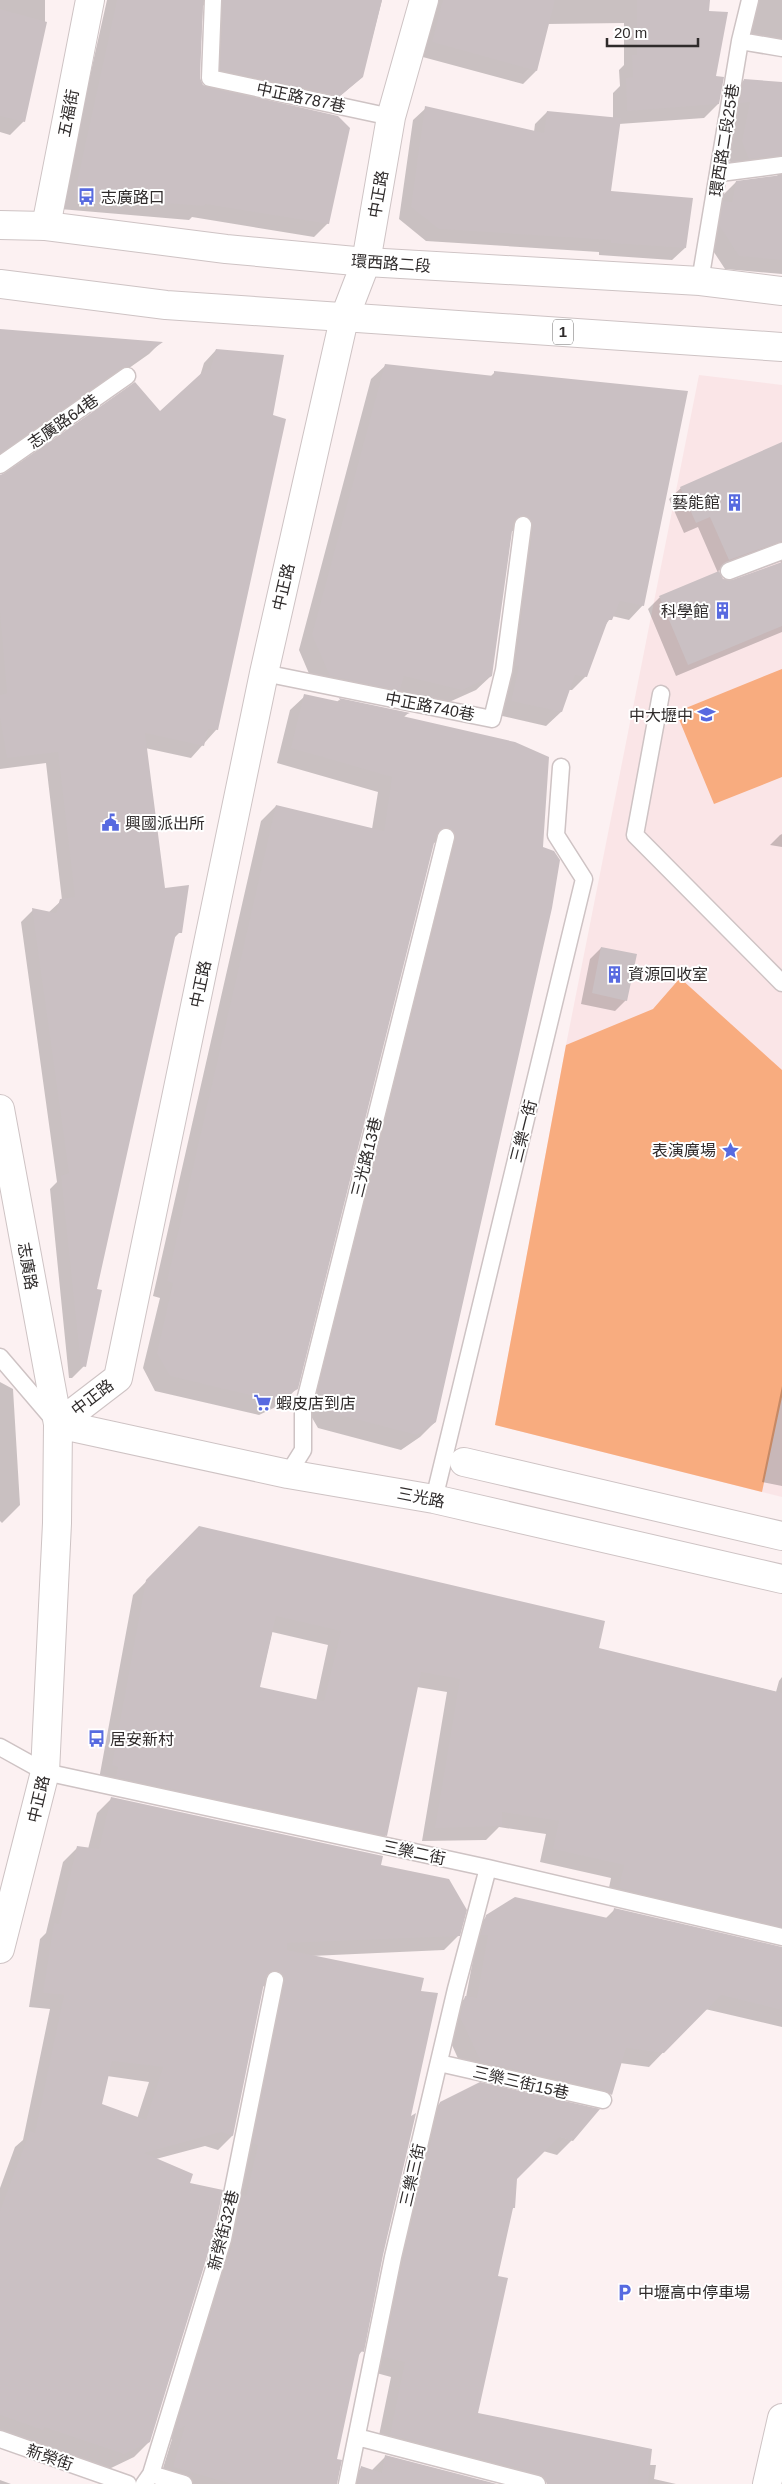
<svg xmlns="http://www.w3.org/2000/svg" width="782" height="2484" viewBox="0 0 782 2484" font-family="Helvetica,'Noto Sans TC',sans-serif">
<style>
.built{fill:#fae5e7}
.green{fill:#f8ac7f}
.shadow{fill:#0003;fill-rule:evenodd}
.building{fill:#cac0c3;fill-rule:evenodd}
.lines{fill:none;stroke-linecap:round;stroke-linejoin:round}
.lane-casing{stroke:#cec3c4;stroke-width:19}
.street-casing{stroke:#cec3c4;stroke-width:30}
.primary-casing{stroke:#cec3c4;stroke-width:30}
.lane{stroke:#fff;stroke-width:16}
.street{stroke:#fff;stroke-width:28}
.primary{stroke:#fff;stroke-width:28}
.labels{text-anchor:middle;stroke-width:4;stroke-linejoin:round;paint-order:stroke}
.shield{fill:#fff;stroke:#6d6b6b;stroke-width:1}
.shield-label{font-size:15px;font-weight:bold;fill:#2f2b2b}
.street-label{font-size:16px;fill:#2f2b2b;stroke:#fff}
.poi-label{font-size:16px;fill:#2f2b2b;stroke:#fff;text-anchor:start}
</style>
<rect width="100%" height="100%" fill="#fcf1f2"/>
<!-- built -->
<path class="built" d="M 699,375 L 782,385 L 782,1497 L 495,1425 L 566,1045 Z"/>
<!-- green -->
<path class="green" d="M 782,669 L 782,777 L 714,804 L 676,712 Z
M 680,978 L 782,1070 L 782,1397 L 762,1492 L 495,1425 L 566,1045 L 653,1009 Z"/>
<!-- shadow -->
<path class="shadow" d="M 0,0 L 45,0 L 45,25 L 24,121 L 10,135 L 0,132 Z
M 107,0 L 382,0 L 362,77 L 325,109 L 207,84 L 208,9 L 203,5 L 199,78 L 203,87 L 328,223 L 314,237 L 192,217 L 189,220 L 60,209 Z
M 434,0 L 709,0 L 708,12 L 718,104 L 704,118 L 619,124 L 610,192 L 685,248 L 672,260 L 599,255 L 599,252 L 426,241 L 399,219 L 413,120 L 426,108 L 534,132 L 535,124 L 547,112 L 613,119 L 613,93 L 620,86 L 619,70 L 624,65 L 624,23 L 548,24 L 536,71 L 523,84 L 419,56 Z
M 753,0 L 782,0 L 782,45 L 747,38 Z
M 744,80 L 782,83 L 782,274 L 725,269 L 706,240 L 722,196 L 736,182 L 778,177 L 776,172 L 735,172 L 728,157 L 737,115 L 727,116 L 730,94 Z
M 0,333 L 160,343 L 149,354 L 115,378 L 0,455 Z
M 216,350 L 216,730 L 191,758 L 145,748 L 164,890 L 180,932 L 173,939 L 96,1290 L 84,1366 L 72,1378 L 69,1378 L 50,1189 L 57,1182 L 21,922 L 33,910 L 48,913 L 62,900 L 46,763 L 0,769 L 0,476 L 134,384 L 160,413 L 200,376 L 204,363 Z
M 386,365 L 490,377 L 494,373 L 643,605 L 629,620 L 612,616 L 604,627 L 586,676 L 572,690 L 568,690 L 561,712 L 546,726 L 498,715 L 518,535 L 511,530 L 491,676 L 476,690 L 447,703 L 316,690 L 299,650 L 371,379 Z
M 782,444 L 782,632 L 676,676 L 648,609 L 659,598 L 718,573 L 698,527 L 684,533 L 669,499 L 681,488 ZM 767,552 L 778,555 L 781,563 L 733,582 L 722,580 L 718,571 Z
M 305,696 L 336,703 L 339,700 L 408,713 L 403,718 L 515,743 L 435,1422 L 420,1437 L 401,1450 L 318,1428 L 304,1404 L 439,845 L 433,842 L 296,1389 L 282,1404 L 259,1415 L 155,1391 L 143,1368 L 160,1298 L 153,1296 L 261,821 L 276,806 L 372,829 L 378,792 L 277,763 L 290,710 Z
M 782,834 L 782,847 L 770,845 L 780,835 Z
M 601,948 L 626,1000 L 615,1011 L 581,1004 L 590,959 Z
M 0,1382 L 13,1389 L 20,1505 L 2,1523 L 0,1521 Z
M 782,1386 L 782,1486 L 762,1482 Z
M 200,1527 L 598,1649 L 776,1692 L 779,1681 L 782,1677 L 782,1941 L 776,1945 L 770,1941 L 606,1902 L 611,1878 L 540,1862 L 546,1834 L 499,1827 L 486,1840 L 422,1841 L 447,1692 L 417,1687 L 386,1835 L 373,1849 L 99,1779 L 133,1595 ZM 272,1632 L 328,1645 L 316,1701 L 259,1688 Z
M 112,1798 L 380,1866 L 459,1935 L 444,1950 L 311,1956 L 410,2118 L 362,2351 L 358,2356 L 335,2460 L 336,2484 L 168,2484 L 159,2481 L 172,2439 L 161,2444 L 218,2258 L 267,1987 L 262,1986 L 232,2136 L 218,2150 L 205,2146 L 156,2159 L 188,2184 L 149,2442 L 134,2457 L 109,2469 L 0,2433 L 0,2188 L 15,2147 L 23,2140 L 50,2009 L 29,2007 L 40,1939 L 46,1933 L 63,1862 L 78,1847 L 88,1849 L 97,1813 ZM 107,2076 L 149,2082 L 137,2119 L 101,2105 Z
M 615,1909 L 782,1959 L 782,2027 L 705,2009 L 649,2067 L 620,2063 L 610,2095 L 597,2109 L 591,2104 L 466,2076 L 446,2032 L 451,2012 L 466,1997 L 475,1949 L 472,1931 L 487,1916 L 605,1919 Z
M 440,2103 L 572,2140 L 557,2155 L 543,2151 L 516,2178 L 513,2208 L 511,2210 L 496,2277 L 477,2414 L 649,2465 L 656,2465 L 654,2479 L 676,2484 L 557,2484 L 436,2455 L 376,2450 L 391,2377 L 369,2371 L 425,2118 Z
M 386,2456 L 492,2484 L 346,2484 L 361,2468 L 371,2471 Z
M 0,2480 L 11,2484 L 0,2484 Z"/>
<!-- building -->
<path class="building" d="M 117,0 L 203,0 L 200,78 L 203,85 L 338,116 L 350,128 L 329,224 L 205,204 L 204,206 L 74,196 Z
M 223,0 L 382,0 L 363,77 L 340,96 L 220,70 Z
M 443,0 L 555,0 L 537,71 L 432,42 Z
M 637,0 L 710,0 L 709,11 L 728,12 L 716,76 L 724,77 L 719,104 L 627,111 L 626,78 L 633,77 L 632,55 L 637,55 Z
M 0,9 L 47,22 L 25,122 L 0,116 Z
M 744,79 L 782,82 L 782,155 L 749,159 L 742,142 L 750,102 L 740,103 Z
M 425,106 L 544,133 L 547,111 L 621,118 L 611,191 L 693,198 L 686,248 L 611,243 L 611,240 L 439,229 L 411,207 Z
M 782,175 L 782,260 L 739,256 L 719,225 L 723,201 L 732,202 L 736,181 Z
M 0,329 L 163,342 L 129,366 L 121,368 L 0,453 Z
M 216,349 L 284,355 L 273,415 L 286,419 L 218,730 L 208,729 L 204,746 L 145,733 L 165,888 L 189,885 L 182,933 L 176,933 L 97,1289 L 102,1290 L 86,1367 L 81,1366 L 61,1176 L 69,1173 L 32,908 L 56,913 L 60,899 L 75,897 L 58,752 L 7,758 L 0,717 L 0,695 L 7,693 L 0,612 L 0,475 L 6,473 L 135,382 L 160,411 L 206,369 L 210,370 Z
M 385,364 L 494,376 L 494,371 L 688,391 L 644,606 L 620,601 L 612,620 L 608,620 L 587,677 L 575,675 L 562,712 L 511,701 L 519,665 L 515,667 L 533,526 L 532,521 L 525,515 L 519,516 L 513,524 L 492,676 L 462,690 L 404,676 L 400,690 L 402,691 L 330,676 L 312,635 Z
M 782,442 L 782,541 L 729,560 L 710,517 L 696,523 L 680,487 Z
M 782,562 L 782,626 L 688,665 L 659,596 L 719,571 L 723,579 L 732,580 Z
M 304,694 L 341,702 L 339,698 L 410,713 L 402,716 L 515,742 L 549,757 L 543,847 L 554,851 L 560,860 L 552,908 L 436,1422 L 417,1435 L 332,1413 L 318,1389 L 456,839 L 455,834 L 449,827 L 443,828 L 436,835 L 298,1389 L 275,1401 L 170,1376 L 157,1353 L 173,1283 L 167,1281 L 276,805 L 384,831 L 392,777 L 291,748 Z
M 601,947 L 637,954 L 627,1001 L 592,993 Z
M 199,1526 L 605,1621 L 599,1648 L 782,1693 L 782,1927 L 619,1888 L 624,1865 L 553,1849 L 559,1821 L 502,1812 L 502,1826 L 435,1828 L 460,1679 L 421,1672 L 387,1836 L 116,1777 L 118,1767 L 112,1765 L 146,1580 ZM 276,1616 L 341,1631 L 324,1701 L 260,1687 Z
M 111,1797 L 383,1856 L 381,1865 L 449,1879 L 467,1910 L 460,1936 L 287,1943 L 287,1950 L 424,1978 L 421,1991 L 438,1993 L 411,2116 L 416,2113 L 383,2255 L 364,2352 L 360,2351 L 337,2459 L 342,2460 L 337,2484 L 232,2484 L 173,2467 L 185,2426 L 175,2431 L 233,2242 L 242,2195 L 246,2196 L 258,2145 L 252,2143 L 285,1982 L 284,1976 L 277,1970 L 271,1971 L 265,1978 L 233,2136 L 221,2132 L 144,2153 L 193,2174 L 190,2183 L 223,2190 L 213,2237 L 150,2442 L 124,2454 L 44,2427 L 43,2430 L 0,2415 L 0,2211 L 30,2131 L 35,2133 L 64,1995 L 43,1993 L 54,1923 L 59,1924 L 77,1846 L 99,1849 ZM 112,2061 L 163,2067 L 146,2120 L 102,2104 Z
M 515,1897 L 612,1919 L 614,1908 L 782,1947 L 782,2010 L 721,1995 L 664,2053 L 626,2048 L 612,2095 L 605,2090 L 481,2062 L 460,2017 L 465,1996 L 477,1998 L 488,1935 L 481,1935 L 486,1915 Z
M 480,2082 L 600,2109 L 573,2141 L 559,2137 L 517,2179 L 515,2208 L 513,2208 L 498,2276 L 508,2278 L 478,2413 L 652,2449 L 648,2484 L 547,2484 L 544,2477 L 540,2474 L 390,2435 L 405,2362 L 383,2357 L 403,2259 L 440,2102 Z
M 385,2455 L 497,2484 L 357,2484 L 361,2466 L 382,2473 Z"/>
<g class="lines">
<defs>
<path id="lane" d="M 213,0 L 210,78 L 391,117
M 740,41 L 782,48
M 720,173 L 782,165
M 700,281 L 740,41 L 750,0
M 0,465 L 127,376
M 729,571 L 782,551
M 264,673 L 492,719 L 504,670 L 523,525
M 661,694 L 635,835 L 782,983
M 0,1357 L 54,1420
M 288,1474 L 303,1450 L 303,1409 L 446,837
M 434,1499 L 584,879 L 556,835 L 561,767
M 0,1747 L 45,1772 L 488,1868 L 782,1937
M 439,2063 L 603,2100
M 357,2437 L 537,2484
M 0,2439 L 128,2484
M 151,2474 L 223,2239 L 275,1980
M 144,2484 L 151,2474 L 184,2484
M 347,2484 L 393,2257 L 456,1989 L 488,1868"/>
<path id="street" d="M 46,226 L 90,0
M 0,1109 L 58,1424 L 57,1523 L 45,1772 L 0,1949
M 58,1424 L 118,1378 L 264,673 L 344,319 L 366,262 L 391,117 L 424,0
M 58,1424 L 288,1474 L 434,1499 L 782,1579
M 464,1462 L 782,1536
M 767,2484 L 782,2418"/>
<path id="primary" d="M 0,225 L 46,226 L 226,249 L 366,262 L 700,281 L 782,291
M 0,284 L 166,305 L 782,347"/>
</defs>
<!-- lane casing -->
<use href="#lane" class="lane-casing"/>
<!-- street casing -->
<use href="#street" class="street-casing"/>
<!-- primary casing -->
<use href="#primary" class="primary-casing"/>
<!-- lane -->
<use href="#lane" class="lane"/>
<!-- street -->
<use href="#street" class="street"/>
<!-- primary -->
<use href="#primary" class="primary"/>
</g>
<!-- icons -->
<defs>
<symbol id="bus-bare" viewBox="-9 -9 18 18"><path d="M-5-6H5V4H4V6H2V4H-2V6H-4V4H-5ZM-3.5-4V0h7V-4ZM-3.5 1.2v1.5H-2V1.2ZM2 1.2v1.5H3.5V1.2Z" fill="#576ae0" stroke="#fff" stroke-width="2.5" paint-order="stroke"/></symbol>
<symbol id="building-bare" viewBox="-9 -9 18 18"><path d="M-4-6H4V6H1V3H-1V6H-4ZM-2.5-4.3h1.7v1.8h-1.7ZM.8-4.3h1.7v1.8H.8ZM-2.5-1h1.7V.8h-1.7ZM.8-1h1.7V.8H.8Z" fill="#576ae0" stroke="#fff" stroke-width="2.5" paint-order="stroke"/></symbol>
<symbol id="school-bare" viewBox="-9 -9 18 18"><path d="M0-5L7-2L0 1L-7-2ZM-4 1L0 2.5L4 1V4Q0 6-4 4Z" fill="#576ae0" stroke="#fff" stroke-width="2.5" paint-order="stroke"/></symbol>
<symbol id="civic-bare" viewBox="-9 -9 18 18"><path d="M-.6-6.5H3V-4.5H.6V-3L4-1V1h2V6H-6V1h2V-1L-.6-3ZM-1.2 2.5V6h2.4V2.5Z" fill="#576ae0" stroke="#fff" stroke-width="2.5" paint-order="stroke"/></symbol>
<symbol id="sight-bare" viewBox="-9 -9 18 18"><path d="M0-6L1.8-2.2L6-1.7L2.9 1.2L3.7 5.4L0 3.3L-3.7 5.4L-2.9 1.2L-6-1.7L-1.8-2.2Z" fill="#576ae0" stroke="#fff" stroke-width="2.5" paint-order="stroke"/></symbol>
<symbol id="supermarket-bare" viewBox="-9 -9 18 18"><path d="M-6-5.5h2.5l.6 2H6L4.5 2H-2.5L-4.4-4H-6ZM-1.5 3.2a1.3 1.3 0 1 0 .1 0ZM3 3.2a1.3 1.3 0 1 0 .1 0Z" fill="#576ae0" stroke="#fff" stroke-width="2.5" paint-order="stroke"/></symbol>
<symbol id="parking-bare" viewBox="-9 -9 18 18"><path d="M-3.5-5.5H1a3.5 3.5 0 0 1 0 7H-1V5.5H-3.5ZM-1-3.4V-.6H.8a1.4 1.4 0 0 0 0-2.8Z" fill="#576ae0" stroke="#fff" stroke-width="2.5" paint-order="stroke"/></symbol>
</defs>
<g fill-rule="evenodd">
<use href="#bus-bare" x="74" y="184" width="25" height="25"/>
<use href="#building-bare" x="722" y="490" width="25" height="25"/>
<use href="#building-bare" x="710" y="598" width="25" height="25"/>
<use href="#school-bare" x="694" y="702" width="25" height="25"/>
<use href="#civic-bare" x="98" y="810" width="25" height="25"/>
<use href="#building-bare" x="602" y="962" width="25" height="25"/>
<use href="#sight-bare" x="718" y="1138" width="25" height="25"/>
<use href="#supermarket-bare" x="250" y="1390" width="25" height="25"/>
<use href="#bus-bare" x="84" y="1726" width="25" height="25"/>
<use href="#parking-bare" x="612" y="2280" width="25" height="25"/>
</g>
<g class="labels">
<!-- shield labels -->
<rect class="shield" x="553" y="319.5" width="20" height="25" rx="4"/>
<g class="shield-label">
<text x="563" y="337">1</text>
</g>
<!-- street labels -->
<g class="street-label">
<text transform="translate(301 97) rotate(12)" y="6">中正路787巷</text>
<text transform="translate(68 113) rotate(-79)" y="6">五福街</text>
<text transform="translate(724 140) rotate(-81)" y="6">環西路二段25巷</text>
<text transform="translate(378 194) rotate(-80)" y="6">中正路</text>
<text transform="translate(391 263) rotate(4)" y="6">環西路二段</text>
<text transform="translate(63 421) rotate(-35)" y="6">志廣路64巷</text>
<text transform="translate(283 587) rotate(-77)" y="6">中正路</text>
<text transform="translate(430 706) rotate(11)" y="6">中正路740巷</text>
<text transform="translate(200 984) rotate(-78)" y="6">中正路</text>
<text transform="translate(523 1131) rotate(-76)" y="6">三樂一街</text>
<text transform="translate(366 1157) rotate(-76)" y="6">三光路13巷</text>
<text transform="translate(28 1266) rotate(80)" y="6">志廣路</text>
<text transform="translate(92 1397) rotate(-37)" y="6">中正路</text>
<text transform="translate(421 1497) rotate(11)" y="6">三光路</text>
<text transform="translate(38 1799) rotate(-77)" y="6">中正路</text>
<text transform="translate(414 1852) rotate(12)" y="6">三樂二街</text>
<text transform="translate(521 2082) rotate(13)" y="6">三樂三街15巷</text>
<text transform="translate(412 2175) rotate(-77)" y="6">三樂三街</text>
<text transform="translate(223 2230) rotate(-76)" y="6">新榮街32巷</text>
<text transform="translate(50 2457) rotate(19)" y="6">新榮街</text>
</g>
<!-- poi labels -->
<g class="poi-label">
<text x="101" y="203">志廣路口</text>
<text x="720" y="508" text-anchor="end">藝能館</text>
<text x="709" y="617" text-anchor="end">科學館</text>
<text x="693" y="721" text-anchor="end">中大壢中</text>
<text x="125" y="829">興國派出所</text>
<text x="628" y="980">資源回收室</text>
<text x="716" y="1156" text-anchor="end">表演廣場</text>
<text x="276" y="1409">蝦皮店到店</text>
<text x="110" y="1745">居安新村</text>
<text x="638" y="2298">中壢高中停車場</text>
</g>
</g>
<!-- scale -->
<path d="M607 38v8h91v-8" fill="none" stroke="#2f2b2b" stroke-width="2.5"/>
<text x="614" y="38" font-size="15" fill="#2f2b2b" stroke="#ffffff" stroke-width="4" paint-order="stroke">20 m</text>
</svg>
